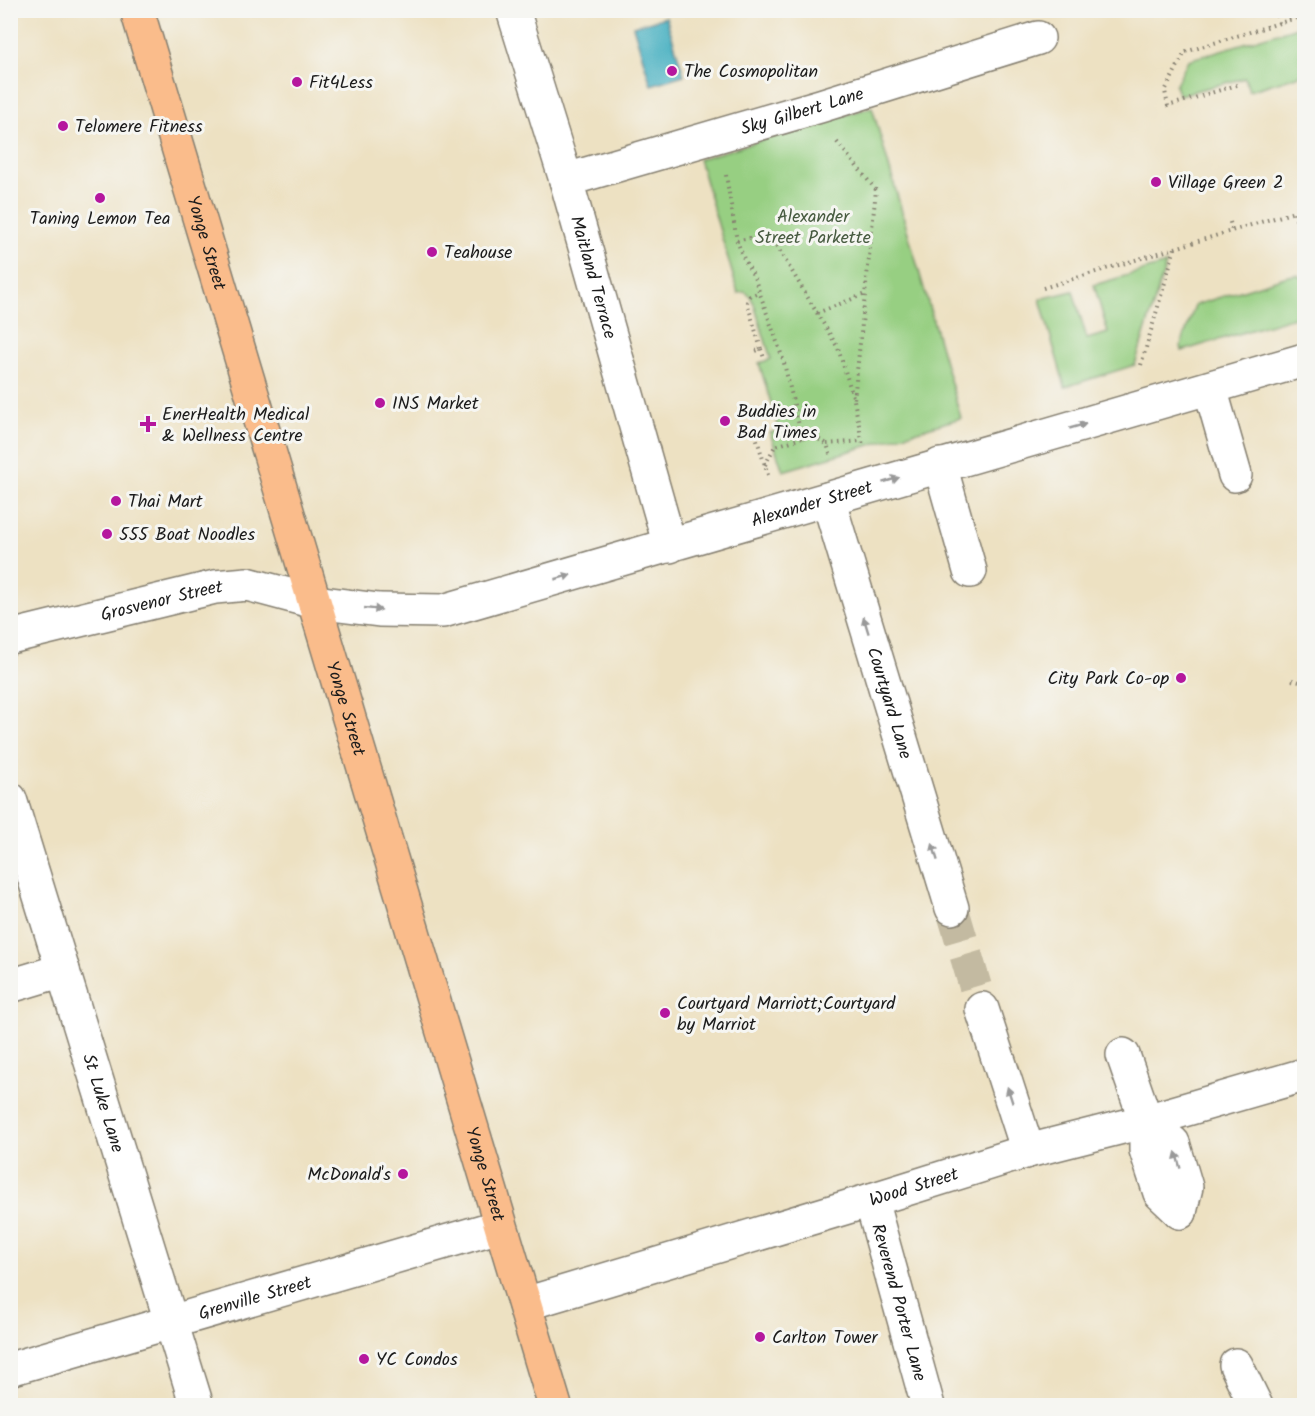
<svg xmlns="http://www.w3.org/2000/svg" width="1315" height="1416" viewBox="0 0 1315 1416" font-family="Kalam,sans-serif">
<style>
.green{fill:#97cf82;stroke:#5a764f;stroke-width:1.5}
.water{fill:#42aec0;stroke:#2f656e;stroke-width:1.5}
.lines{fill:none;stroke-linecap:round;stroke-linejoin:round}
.minor-tunnel{stroke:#c3baa1;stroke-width:33;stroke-dasharray:33 16;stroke-linecap:butt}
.minor-casing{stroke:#847e6f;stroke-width:36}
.major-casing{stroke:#847e6f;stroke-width:36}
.path{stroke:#847e6f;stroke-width:4;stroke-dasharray:1.5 4.5;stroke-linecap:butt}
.minor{stroke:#fff;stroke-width:33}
.major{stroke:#fabc8b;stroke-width:33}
.oneway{fill:#999}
.poi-dot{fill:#b5179e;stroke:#f6f6f2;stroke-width:2}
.labels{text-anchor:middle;stroke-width:6;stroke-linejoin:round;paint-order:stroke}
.poi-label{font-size:18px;fill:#1c1c1c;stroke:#f6f6f2;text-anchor:start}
.street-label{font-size:18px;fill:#1c1c1c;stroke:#f6f6f2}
.park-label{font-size:18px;fill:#475b40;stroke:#f6f6f2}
</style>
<rect width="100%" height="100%" fill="#f6f6f2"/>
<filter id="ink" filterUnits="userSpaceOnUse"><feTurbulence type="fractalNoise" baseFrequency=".0167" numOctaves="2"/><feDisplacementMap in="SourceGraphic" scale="12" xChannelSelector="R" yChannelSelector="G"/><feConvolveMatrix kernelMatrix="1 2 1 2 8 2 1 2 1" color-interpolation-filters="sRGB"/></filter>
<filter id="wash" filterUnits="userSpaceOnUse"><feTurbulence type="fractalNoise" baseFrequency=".008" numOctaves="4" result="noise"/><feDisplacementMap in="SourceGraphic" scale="24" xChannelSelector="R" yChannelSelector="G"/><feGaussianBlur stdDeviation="1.35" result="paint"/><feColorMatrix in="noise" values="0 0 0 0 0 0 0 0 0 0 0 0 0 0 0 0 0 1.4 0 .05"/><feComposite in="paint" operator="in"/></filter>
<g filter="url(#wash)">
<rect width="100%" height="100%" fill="#ede1c2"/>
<!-- green -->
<path class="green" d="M 1304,25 L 1304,74 L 1249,91 L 1245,78 L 1179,95 L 1175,86 L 1188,60 Z
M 872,107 L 961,418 L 783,471 L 770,433 L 779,430 L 759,363 L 771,359 L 754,304 L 750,296 L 745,292 L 738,293 L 699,159 Z
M 1166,264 L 1135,365 L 1065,387 L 1040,299 L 1073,291 L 1087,339 L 1108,333 L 1094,285 Z
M 1297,275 L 1304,279 L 1304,314 L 1182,351 L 1181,345 L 1195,305 L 1288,276 Z"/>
<!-- water -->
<path class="water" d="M 666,17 L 684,75 L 651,85 L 633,26 Z"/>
</g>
<g filter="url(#ink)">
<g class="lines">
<!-- minor-tunnel -->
<path class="minor-tunnel" d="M 952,908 L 982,1009"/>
<defs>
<g id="minor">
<path id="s1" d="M 513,10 L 566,180 L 670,546"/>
<path id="s2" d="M 566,180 L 820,106 L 1038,38"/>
<path d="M 1210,388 L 1235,475"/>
<path d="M 940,465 L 970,571"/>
<path id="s3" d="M 828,499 L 952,908"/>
<path id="s4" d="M 10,637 L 215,587 L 247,584 L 315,602 L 379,610 L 443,611 L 1304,360"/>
<path id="s5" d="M 10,799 L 197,1406"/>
<path d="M 10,986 L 63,970"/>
<path d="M 982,1009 L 1028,1151"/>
<path d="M 1123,1055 L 1146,1121 L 1146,1150 L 1160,1193 L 1180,1212"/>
<path d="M 1146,1121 L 1173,1143 L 1186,1187 L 1180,1212"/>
<path id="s6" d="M 871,1200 L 928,1406"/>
<path id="s7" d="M 525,1304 L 871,1200 L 1028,1151 L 1146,1121 L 1304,1075"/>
<path d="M 1236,1365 L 1256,1406"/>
<path id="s8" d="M 10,1369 L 500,1226"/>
</g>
<g id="major">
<path id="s9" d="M 137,10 L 555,1406"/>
</g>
</defs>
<!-- minor casing -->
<use href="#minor" class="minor-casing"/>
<!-- major casing -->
<use href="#major" class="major-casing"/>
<!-- path -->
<path class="path" d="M 1275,10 L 1279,23 L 1304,16
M 1237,85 L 1168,106 L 1165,91 L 1185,52 L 1279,23
M 837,142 L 876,190 L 854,400
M 726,175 L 737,241 L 744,259 L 754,277 L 783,359 L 802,438 L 811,435 L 827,444 L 831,457
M 1294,213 L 1304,244
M 1230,222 L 1232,231
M 737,241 C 753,236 767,235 778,248 L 838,348 L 854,400 L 863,446
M 1043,288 L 1304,209
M 817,313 L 865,294
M 761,349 L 764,358
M 756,351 L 761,349 L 747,302 L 750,296 L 760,292
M 1141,365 L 1175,248
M 746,432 L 754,430 L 768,475
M 827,444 L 861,441
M 765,465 L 775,446 L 802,438
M 1292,680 L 1304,683"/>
<!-- minor -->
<use href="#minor" class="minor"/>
<!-- major -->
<use href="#major" class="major"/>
</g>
<!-- one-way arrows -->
<defs><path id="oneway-solid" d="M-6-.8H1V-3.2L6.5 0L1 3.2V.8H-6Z" transform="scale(1.5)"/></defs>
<g class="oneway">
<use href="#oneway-solid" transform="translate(1078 426) rotate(-16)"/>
<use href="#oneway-solid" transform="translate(891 480) rotate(-17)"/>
<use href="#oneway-solid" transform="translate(563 577) rotate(-16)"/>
<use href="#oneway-solid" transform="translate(373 609) rotate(6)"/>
<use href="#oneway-solid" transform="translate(866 625) rotate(-107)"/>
<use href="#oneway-solid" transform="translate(935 852) rotate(-107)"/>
<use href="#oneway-solid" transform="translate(1010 1095) rotate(-108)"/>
<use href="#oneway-solid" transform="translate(1178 1160) rotate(-106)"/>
</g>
</g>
<!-- markers -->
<g class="poi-dot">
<circle cx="672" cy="71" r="6"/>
<circle cx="297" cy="82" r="6"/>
<circle cx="63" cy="126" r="6"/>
<circle cx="1156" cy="182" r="6"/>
<circle cx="100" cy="198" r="6"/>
<circle cx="432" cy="252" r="6"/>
<circle cx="380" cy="403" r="6"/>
<circle cx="725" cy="421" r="6"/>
<path d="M145 415h6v6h6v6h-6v6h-6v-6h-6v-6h6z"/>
<circle cx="116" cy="501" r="6"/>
<circle cx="107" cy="534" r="6"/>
<circle cx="1181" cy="678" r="6"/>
<circle cx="665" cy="1013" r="6"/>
<circle cx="403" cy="1174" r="6"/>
<circle cx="760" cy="1337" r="6"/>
<circle cx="364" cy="1359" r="6"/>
</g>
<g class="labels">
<!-- poi labels -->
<g class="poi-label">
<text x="684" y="77">The Cosmopolitan</text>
<text x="309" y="88">Fit4Less</text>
<text x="75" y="132">Telomere Fitness</text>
<text x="1168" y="188">Village Green 2</text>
<text x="100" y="224" text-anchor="middle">Taning Lemon Tea</text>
<text x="444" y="258">Teahouse</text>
<text x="392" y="409">INS Market</text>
<text x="737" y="417">Buddies in<tspan x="737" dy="21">Bad Times</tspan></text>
<text x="162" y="420">EnerHealth Medical<tspan x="162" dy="21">&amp; Wellness Centre</tspan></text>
<text x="128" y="507">Thai Mart</text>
<text x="119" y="540">555 Boat Noodles</text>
<text x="1169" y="684" text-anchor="end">City Park Co-op</text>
<text x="677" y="1009">Courtyard Marriott;Courtyard<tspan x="677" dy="21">by Marriot</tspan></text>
<text x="391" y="1180" text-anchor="end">McDonald's</text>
<text x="772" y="1343">Carlton Tower</text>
<text x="376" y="1365">YC Condos</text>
</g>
<!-- street labels -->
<g class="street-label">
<text dy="6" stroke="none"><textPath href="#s2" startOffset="246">Sky Gilbert Lane</textPath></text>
<text dy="6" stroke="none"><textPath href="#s9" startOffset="243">Yonge Street</textPath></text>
<text dy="6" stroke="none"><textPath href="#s1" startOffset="279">Maitland Terrace</textPath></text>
<text dy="6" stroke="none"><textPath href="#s4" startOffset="826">Alexander Street</textPath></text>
<text dy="6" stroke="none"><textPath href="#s4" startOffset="156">Grosvenor Street</textPath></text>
<text dy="6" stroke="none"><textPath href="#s3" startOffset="213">Courtyard Lane</textPath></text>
<text dy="6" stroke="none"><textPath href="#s9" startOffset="729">Yonge Street</textPath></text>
<text dy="6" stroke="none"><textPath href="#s5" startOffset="318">St Luke Lane</textPath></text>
<text dy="6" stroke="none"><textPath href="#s9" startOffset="1215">Yonge Street</textPath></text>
<text dy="6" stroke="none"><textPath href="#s7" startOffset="406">Wood Street</textPath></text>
<text dy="6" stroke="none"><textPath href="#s8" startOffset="255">Grenville Street</textPath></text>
<text dy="6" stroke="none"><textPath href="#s6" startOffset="106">Reverend Porter Lane</textPath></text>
</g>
<!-- park labels -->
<g class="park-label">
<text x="813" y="222">Alexander<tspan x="813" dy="21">Street Parkette</tspan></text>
</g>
</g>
<!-- margin -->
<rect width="1315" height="1416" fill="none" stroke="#f6f6f2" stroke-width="36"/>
</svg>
